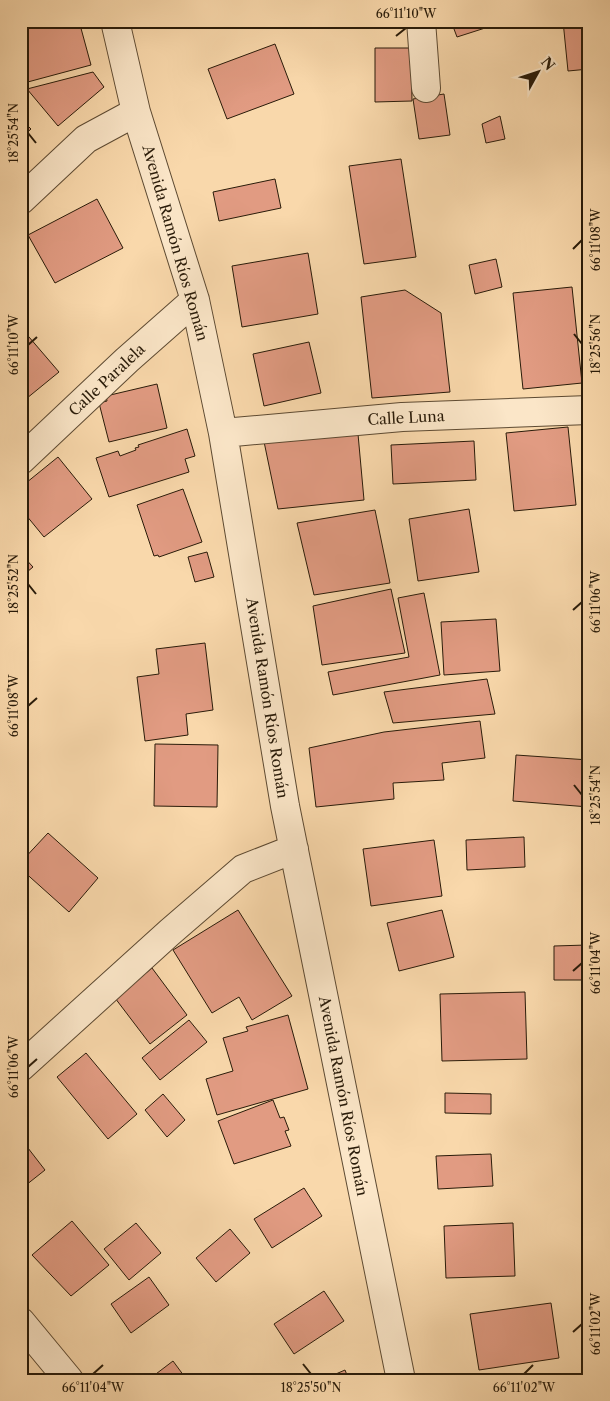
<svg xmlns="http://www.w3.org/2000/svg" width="610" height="1401" viewBox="0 0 610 1401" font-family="'Libre Caslon Text',serif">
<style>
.building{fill:#e19b82;stroke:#291b09}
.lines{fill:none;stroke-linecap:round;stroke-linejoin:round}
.minor-casing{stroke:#5d4a32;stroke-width:30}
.minor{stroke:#fbe6c8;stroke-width:28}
.ticks{fill:none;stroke:#291b09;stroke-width:2}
.labels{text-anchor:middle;stroke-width:4;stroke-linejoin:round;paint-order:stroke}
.street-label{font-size:15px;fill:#291b09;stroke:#fbe6c8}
.neatline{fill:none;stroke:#291b09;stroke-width:2}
.ticks-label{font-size:12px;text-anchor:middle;fill:#291b09}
</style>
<rect width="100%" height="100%" fill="#f9d8ab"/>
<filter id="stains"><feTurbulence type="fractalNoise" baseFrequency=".004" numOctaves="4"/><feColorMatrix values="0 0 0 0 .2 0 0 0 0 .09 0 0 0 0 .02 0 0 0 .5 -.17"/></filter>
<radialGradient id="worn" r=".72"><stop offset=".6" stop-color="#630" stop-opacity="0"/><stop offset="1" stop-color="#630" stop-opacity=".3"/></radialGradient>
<!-- building -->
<path class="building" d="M 35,21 L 79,21 L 91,65 L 24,83 L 21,72 L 21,25 Z
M 350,21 L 375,21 L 351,26 Z
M 451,21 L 507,21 L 457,37 Z
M 563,21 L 589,21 L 589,69 L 568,71 Z
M 275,44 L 294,94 L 227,119 L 208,69 Z
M 375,48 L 411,48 L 412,101 L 375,102 Z
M 93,72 L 104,87 L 58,126 L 27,89 Z
M 444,94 L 450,135 L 419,139 L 413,99 Z
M 500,116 L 505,139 L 486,143 L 482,124 Z
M 21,119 L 31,129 L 21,138 Z
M 401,159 L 416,257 L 364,264 L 349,166 Z
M 275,179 L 281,208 L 219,221 L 213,192 Z
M 97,199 L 123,248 L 55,283 L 28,235 Z
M 308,253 L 318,314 L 242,327 L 232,266 Z
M 496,259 L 502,287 L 475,294 L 469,265 Z
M 572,287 L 582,383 L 523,389 L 513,293 Z
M 405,290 L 441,313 L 450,392 L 372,398 L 361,297 Z
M 23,330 L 59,372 L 21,403 L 21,331 Z
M 309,342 L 321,393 L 264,406 L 253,354 Z
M 157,384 L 167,428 L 109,442 L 99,403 L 107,401 L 106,396 Z
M 357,423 L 364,500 L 278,509 L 262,432 Z
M 568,427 L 576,505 L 514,511 L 506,433 Z
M 187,429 L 195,456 L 185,459 L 189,472 L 109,497 L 96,458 L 118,451 L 120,456 L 136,450 L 135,448 L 139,447 L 138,445 Z
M 474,441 L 476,480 L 393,484 L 391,445 Z
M 58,457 L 92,499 L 44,537 L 21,509 L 21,487 Z
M 183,489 L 202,542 L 159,557 L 158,555 L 154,556 L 137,505 Z
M 469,509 L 479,572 L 418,581 L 409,519 Z
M 375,510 L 390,583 L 314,595 L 297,523 Z
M 207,552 L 214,577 L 195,582 L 188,557 Z
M 21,554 L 33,567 L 21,577 Z
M 391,589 L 405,653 L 322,665 L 313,606 Z
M 424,593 L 440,675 L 333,695 L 328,672 L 409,657 L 398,598 Z
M 496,619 L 500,671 L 444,675 L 441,622 Z
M 205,643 L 213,710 L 186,714 L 188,735 L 145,741 L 137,677 L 159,674 L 156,649 Z
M 487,679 L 495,714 L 393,723 L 384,692 Z
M 480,721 L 485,758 L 442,763 L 444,780 L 393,783 L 394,799 L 316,807 L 309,748 L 384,732 Z
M 155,744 L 218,745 L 217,807 L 154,806 Z
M 516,755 L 589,760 L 589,807 L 513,801 Z
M 48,833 L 98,878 L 69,912 L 21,869 L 21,862 Z
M 524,837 L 525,867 L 467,870 L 466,840 Z
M 434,840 L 442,896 L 371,906 L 363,849 Z
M 238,910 L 292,996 L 252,1020 L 239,997 L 212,1013 L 173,950 Z
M 442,910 L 454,957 L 399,971 L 387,923 Z
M 587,945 L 588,980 L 554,980 L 554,946 Z
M 152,968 L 187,1015 L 150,1044 L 115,998 Z
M 525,992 L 527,1059 L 442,1061 L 440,994 Z
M 288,1015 L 308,1089 L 217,1115 L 206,1079 L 233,1071 L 223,1038 L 248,1031 L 246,1027 Z
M 189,1020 L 207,1042 L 160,1080 L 142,1058 Z
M 86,1053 L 137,1114 L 108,1139 L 57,1077 Z
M 445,1093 L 491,1094 L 491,1114 L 445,1113 Z
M 163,1094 L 185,1120 L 167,1137 L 145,1110 Z
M 273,1100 L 280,1118 L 284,1117 L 289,1130 L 285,1131 L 291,1146 L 234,1164 L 218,1121 Z
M 21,1139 L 45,1170 L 21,1189 Z
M 491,1154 L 493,1186 L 438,1189 L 436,1156 Z
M 304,1188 L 322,1216 L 272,1248 L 254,1219 Z
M 72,1221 L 109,1265 L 71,1296 L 32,1255 Z
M 136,1223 L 161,1253 L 129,1280 L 104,1249 Z
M 513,1223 L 515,1276 L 446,1278 L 444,1226 Z
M 230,1229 L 250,1253 L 216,1282 L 196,1258 Z
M 149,1277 L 169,1305 L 131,1333 L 111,1304 Z
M 324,1291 L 344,1321 L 294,1354 L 274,1324 Z
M 551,1303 L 559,1358 L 479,1370 L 470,1314 Z
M 173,1361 L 187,1380 L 148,1380 Z
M 345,1370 L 349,1380 L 322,1380 Z"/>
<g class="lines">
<defs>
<path id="minor" d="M 115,21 L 136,112 L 195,300 L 223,433 L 285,806 L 401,1380
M 421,21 L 426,88
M 21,200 L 86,139 L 136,112
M 223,433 L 402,417 L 589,410
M 21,460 L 127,360 L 195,300
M 21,1067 L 170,932 L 243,869 L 294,849
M 21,1322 L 69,1380"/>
</defs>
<!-- minor casing -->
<use href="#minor" class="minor-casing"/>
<!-- minor -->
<use href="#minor" class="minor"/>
</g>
<!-- ticks -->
<path class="ticks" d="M 396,36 L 406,28M 28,133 L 36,143M 573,249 L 582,240M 574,334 L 582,344M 28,345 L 37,337M 28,584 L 36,594M 573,610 L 582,602M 28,706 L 37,698M 574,785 L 582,795M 573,971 L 582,963M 28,1067 L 37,1059M 573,1332 L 582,1324M 303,1364 L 311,1374M 93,1374 L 103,1365M 524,1374 L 533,1365"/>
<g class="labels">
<!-- street labels -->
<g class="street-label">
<text transform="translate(175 243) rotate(74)" y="5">Avenida Ramón Ríos Román</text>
<text transform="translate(107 380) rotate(-43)" y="5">Calle Paralela</text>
<text transform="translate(406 418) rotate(-3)" y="5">Calle Luna</text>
<text transform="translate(267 698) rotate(81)" y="5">Avenida Ramón Ríos Román</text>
<text transform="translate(343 1096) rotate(79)" y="5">Avenida Ramón Ríos Román</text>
</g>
</g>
<!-- margin -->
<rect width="610" height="1401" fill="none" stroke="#f9d8ab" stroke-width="55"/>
<!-- north arrow -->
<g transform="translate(538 72) rotate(50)" stroke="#fbe6c8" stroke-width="4" paint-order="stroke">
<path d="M0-4L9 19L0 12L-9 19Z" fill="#291b09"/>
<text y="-8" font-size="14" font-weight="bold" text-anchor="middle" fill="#291b09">N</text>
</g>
<rect x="28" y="28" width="554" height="1346" class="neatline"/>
<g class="ticks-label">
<text x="406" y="18">66°11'10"W</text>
<text transform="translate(14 133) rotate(-90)" y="4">18°25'54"N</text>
<text transform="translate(596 240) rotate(-90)" y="4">66°11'08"W</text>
<text transform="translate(596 344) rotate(-90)" y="4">18°25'56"N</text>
<text transform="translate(14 345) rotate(-90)" y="4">66°11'10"W</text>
<text transform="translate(14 584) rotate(-90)" y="4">18°25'52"N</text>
<text transform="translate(596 602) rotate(-90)" y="4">66°11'06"W</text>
<text transform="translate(14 706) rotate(-90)" y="4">66°11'08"W</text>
<text transform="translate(596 795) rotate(-90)" y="4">18°25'54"N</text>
<text transform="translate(596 963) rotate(-90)" y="4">66°11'04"W</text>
<text transform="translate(14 1067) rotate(-90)" y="4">66°11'06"W</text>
<text transform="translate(596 1324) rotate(-90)" y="4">66°11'02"W</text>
<text x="93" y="1392">66°11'04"W</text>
<text x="311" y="1392">18°25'50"N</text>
<text x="524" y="1392">66°11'02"W</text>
</g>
<rect width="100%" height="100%" filter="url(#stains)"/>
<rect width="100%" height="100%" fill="url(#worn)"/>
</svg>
